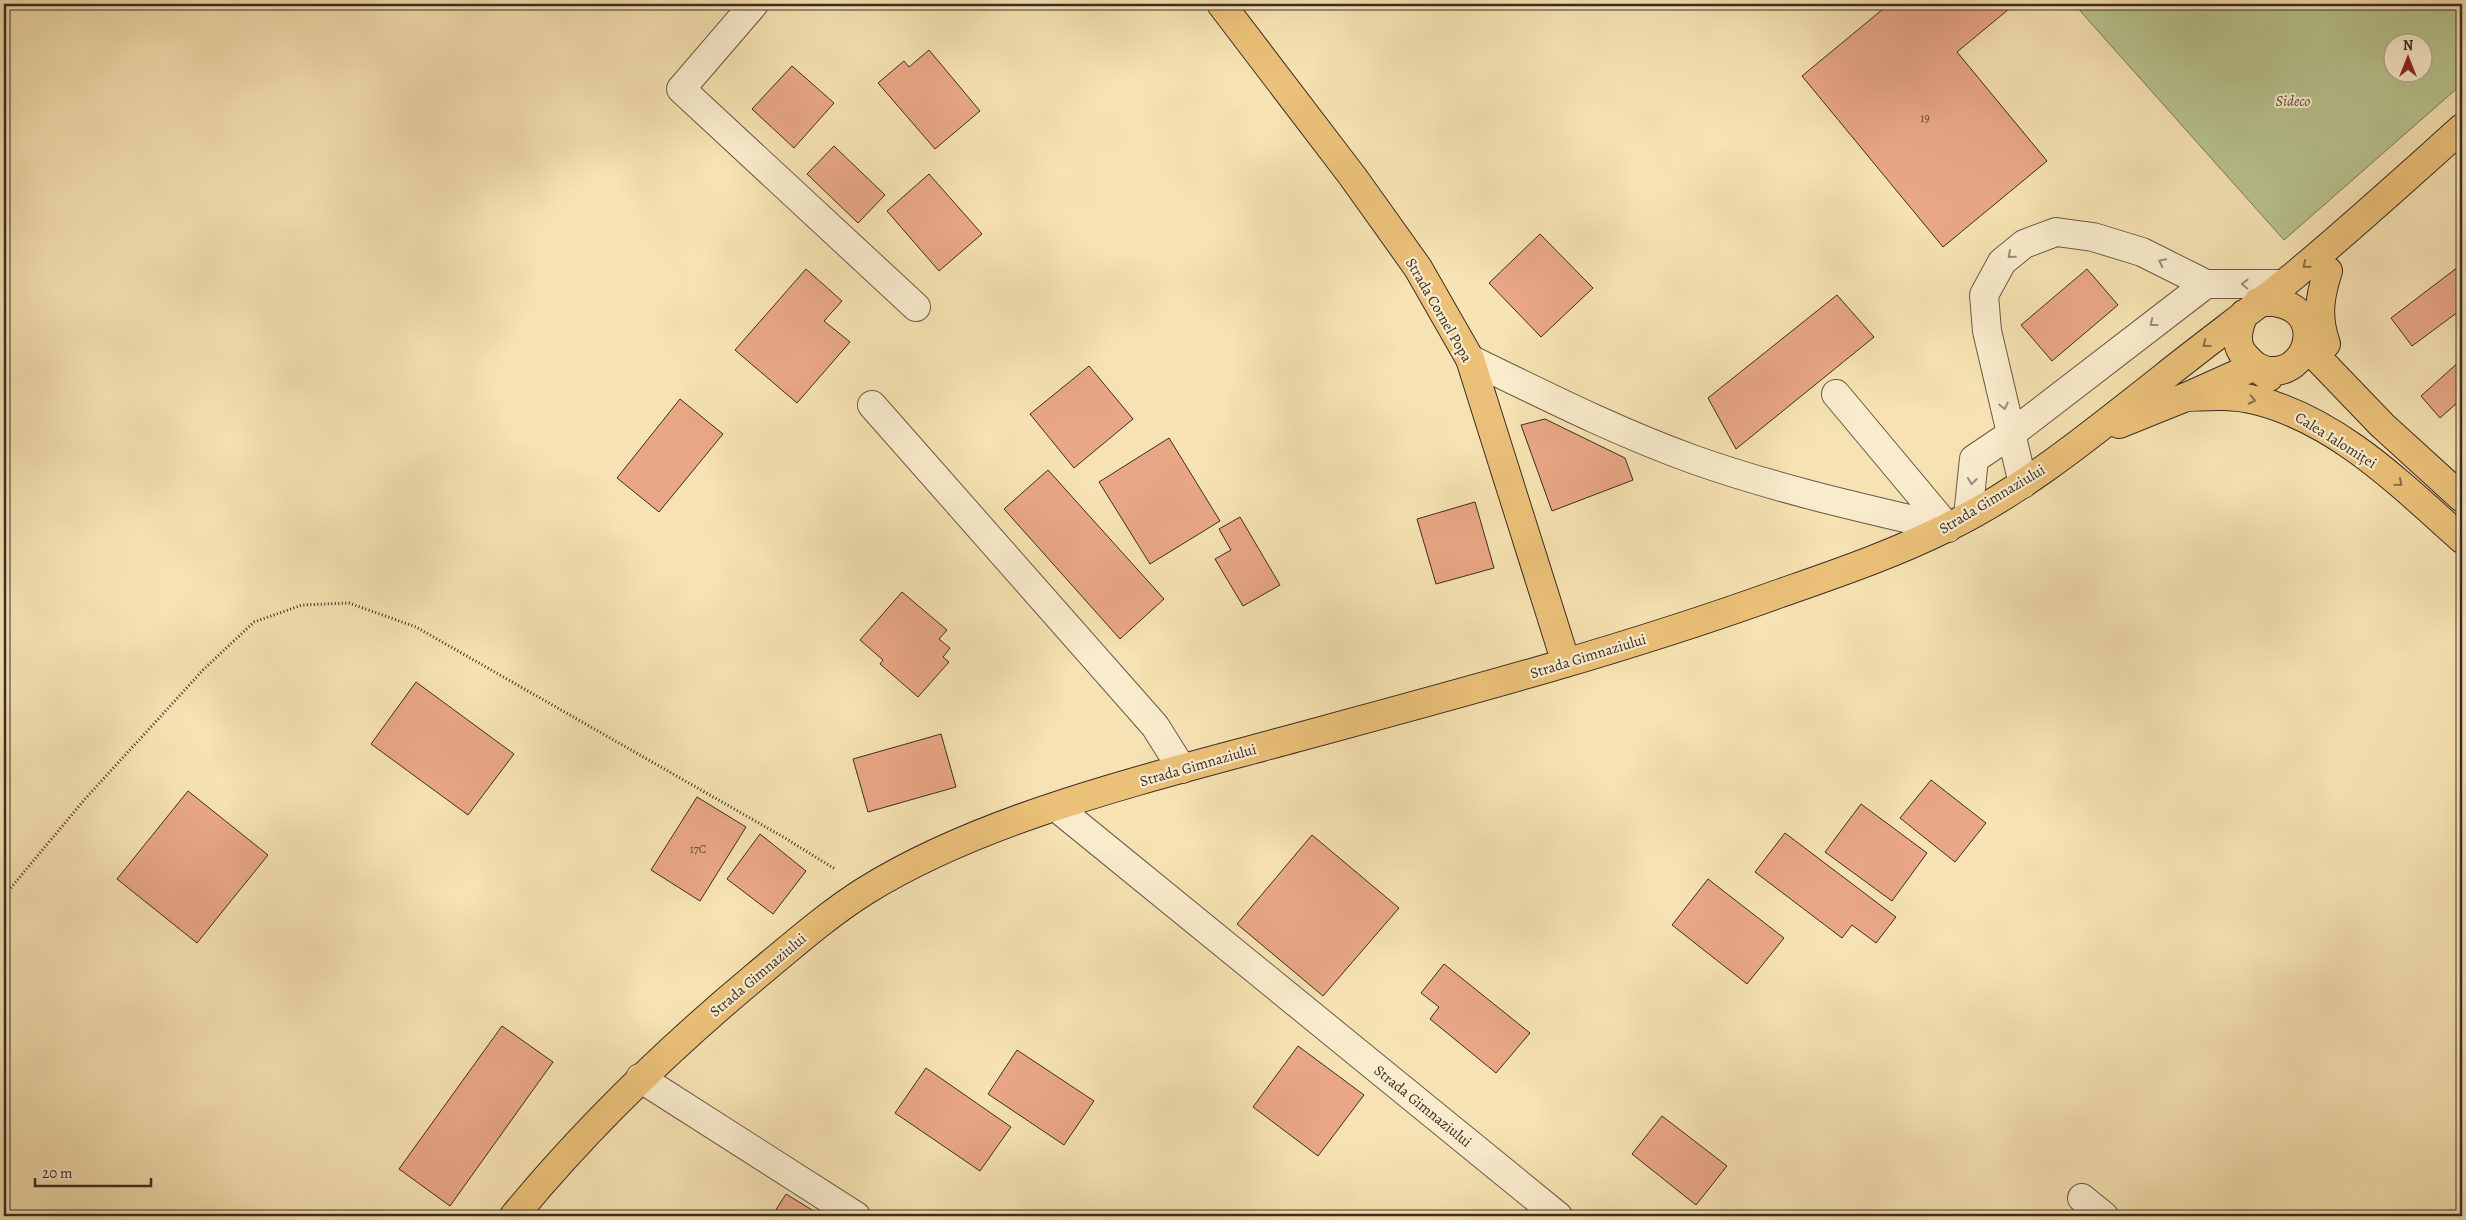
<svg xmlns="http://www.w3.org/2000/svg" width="2466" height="1220" viewBox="0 0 2466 1220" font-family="Alegreya,serif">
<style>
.green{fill:#b8c48f;stroke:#7a785a;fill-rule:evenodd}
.building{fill:#e9a786;stroke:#3c2c25}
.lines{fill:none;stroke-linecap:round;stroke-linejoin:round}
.minor-casing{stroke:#6a5a48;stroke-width:30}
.major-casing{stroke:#3c2c25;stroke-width:30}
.path{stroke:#3c2c25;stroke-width:3;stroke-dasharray:1 2.5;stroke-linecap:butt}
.minor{stroke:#f9eccd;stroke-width:28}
.major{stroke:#ebc179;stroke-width:28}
.oneway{stroke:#9a8c79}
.oneway2{stroke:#8b6f4b}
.labels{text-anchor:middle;stroke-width:4.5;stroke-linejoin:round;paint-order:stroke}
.number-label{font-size:12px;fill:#674b3d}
.park-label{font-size:15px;font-style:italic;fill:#5b5240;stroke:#f9eccd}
.street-label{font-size:15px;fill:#3c2c25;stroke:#f9eccd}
</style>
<rect width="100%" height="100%" fill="#f6e2b2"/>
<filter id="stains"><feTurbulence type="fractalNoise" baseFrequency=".004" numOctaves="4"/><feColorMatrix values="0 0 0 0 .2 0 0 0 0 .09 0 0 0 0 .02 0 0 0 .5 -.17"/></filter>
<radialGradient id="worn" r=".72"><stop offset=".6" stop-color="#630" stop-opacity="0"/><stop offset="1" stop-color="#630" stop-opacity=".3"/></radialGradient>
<!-- green -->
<path class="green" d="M 2074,4 L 2456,4 L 2462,8 L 2462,84 L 2284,240 ZM 2394,42 L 2424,42 L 2424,72 L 2394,72 Z"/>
<!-- building -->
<path class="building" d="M 1889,4 L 2015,4 L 1957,52 L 2047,161 L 1943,247 L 1802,76 Z
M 929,50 L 980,111 L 935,149 L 878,83 L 904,61 L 909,67 Z
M 792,66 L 834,103 L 794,148 L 752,109 Z
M 834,146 L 885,195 L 858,223 L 807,174 Z
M 929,174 L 982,234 L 939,271 L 887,211 Z
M 1540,234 L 1593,288 L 1541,337 L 1489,283 Z
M 2462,264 L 2462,309 L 2412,346 L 2391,318 Z
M 806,269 L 842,301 L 824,321 L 850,342 L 797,403 L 735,350 Z
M 2087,269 L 2118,305 L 2052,361 L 2021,325 Z
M 1837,295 L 1874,337 L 1736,449 L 1708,398 Z
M 2462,359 L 2462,407 L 2458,402 L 2440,418 L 2421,396 Z
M 1089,366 L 1133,419 L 1074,468 L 1030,414 Z
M 680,399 L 723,434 L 659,512 L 617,478 Z
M 1545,419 L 1625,458 L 1633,480 L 1552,511 L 1521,425 Z
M 1169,438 L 1220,521 L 1150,564 L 1099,482 Z
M 1048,470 L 1164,599 L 1120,639 L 1004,509 Z
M 1475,502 L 1494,568 L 1436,584 L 1417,519 Z
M 1240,517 L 1280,585 L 1243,606 L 1215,559 L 1231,550 L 1219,529 Z
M 902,592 L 947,630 L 939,639 L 950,648 L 943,657 L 949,662 L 918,697 L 880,664 L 883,660 L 860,640 Z
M 416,682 L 514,754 L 468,815 L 371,744 Z
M 941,734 L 956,787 L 868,812 L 853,759 Z
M 1931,780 L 1986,823 L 1955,862 L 1900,818 Z
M 188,791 L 268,855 L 197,943 L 117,879 Z
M 697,797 L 746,827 L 700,901 L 651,870 Z
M 1861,804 L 1927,853 L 1892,901 L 1825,852 Z
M 1785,833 L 1896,917 L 1876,943 L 1852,925 L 1842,938 L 1755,872 Z
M 760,834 L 806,871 L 773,914 L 727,879 Z
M 1312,835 L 1399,908 L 1323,996 L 1237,924 Z
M 1708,879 L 1784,938 L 1747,984 L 1672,925 Z
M 1444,964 L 1530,1033 L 1496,1073 L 1430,1019 L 1439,1007 L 1421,993 Z
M 502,1026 L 553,1062 L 450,1206 L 399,1169 Z
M 1298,1046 L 1364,1095 L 1318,1156 L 1253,1107 Z
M 1017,1050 L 1094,1101 L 1064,1145 L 988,1094 Z
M 926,1068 L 1011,1127 L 980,1171 L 895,1113 Z
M 1662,1116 L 1727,1166 L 1696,1205 L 1632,1154 Z
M 786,1194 L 822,1216 L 772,1216 Z"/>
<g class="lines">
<defs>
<path id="minor" d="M 754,4 L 681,89 L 916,307
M 1470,359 C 1544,395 1617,432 1695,460 C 1777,489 1862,508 1948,528
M 1836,394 L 1948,528
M 872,405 L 1155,726 L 1182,769
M 2023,484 L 1987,331 L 1984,295 L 2002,262 L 2024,244 L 2056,232 L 2093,237 L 2142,252 L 2206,284 L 2283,284
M 1968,516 L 1974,459 L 2011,434 L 2206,284
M 1056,807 L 1558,1216
M 640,1078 L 856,1216
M 2082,1198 L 2104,1216"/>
<path id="major" d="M 1221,4 L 1353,177 L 1418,268 L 1470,359 L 1566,663
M 2244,314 C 2229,349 2243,356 2269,377
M 2326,344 C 2317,318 2319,298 2328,271
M 2307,347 L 2382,425 L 2462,498
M 2186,397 C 2209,396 2232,394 2255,400 C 2337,420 2401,485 2462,539
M 2119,424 L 2186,397 L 2255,366 C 2260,368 2265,371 2270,371 C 2315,374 2329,296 2258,302
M 514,1216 C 588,1126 667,1050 757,975 C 792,946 827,915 865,891 C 979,820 1133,782 1262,747 C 1435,700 1609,655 1778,594 C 1835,574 1894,554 1948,527 C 2026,489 2095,431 2164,377 C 2205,344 2249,312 2290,279 C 2349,230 2405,179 2462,128"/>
</defs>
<!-- minor casing -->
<use href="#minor" class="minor-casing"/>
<!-- major casing -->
<use href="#major" class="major-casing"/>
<!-- path -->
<path class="path" d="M 4,896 L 85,799 L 203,670 L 254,622 L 302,605 L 349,603 L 416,627 L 785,838 L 835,869"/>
<!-- minor -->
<use href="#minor" class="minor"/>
<!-- major -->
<use href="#major" class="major"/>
</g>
<!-- one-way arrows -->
<defs><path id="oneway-chevron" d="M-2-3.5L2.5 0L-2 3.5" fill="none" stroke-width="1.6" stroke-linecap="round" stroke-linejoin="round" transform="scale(1.25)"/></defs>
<g class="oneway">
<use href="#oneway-chevron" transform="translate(2011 255) rotate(139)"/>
<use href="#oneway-chevron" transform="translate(2162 262) rotate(-154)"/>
<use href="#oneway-chevron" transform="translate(2245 284) rotate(-179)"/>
<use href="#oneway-chevron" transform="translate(2153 323) rotate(142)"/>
<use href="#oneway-chevron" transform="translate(2004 406) rotate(77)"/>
<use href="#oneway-chevron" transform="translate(1972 481) rotate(96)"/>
</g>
<g class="oneway2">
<use href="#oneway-chevron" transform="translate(2306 265) rotate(140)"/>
<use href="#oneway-chevron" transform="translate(2206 344) rotate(142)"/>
<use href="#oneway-chevron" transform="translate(2252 400) rotate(12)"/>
<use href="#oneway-chevron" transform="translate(2399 483) rotate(41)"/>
</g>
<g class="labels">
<!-- number labels -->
<g class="number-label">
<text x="1925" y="122">19</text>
<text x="698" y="853">17C</text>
</g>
<!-- park labels -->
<g class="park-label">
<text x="2293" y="106">Sideco</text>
</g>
<!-- street labels -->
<g class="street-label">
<text transform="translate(1439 310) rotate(60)" y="5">Strada Cornel Popa</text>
<text transform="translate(2336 440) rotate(32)" y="5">Calea Ialomiței</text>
<text transform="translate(1992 499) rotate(-31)" y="5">Strada Gimnaziului</text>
<text transform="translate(1588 656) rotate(-17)" y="5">Strada Gimnaziului</text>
<text transform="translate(1198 765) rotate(-16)" y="5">Strada Gimnaziului</text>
<text transform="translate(758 975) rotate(-40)" y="5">Strada Gimnaziului</text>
<text transform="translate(1423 1106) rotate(39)" y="5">Strada Gimnaziului</text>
</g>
</g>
<!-- margin -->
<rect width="2466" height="1220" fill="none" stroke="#f6e2b2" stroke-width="20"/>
<rect x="5" y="5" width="2456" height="1210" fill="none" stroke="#3c2c25" stroke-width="2.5"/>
<rect x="10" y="10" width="2446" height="1200" fill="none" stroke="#3c2c25"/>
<!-- north arrow -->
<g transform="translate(2408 58)"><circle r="24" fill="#f9eccd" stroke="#ad9f8a"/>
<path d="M0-4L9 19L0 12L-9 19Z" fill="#8f2418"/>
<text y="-8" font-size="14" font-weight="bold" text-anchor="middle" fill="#3c2c25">N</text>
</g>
<!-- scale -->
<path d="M35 1178v8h116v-8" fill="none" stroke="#3c2c25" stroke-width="2.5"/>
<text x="42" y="1178" font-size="15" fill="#3c2c25" stroke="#f9eccd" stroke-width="4" paint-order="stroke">20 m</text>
<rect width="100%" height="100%" filter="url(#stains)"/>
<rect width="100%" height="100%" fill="url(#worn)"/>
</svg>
